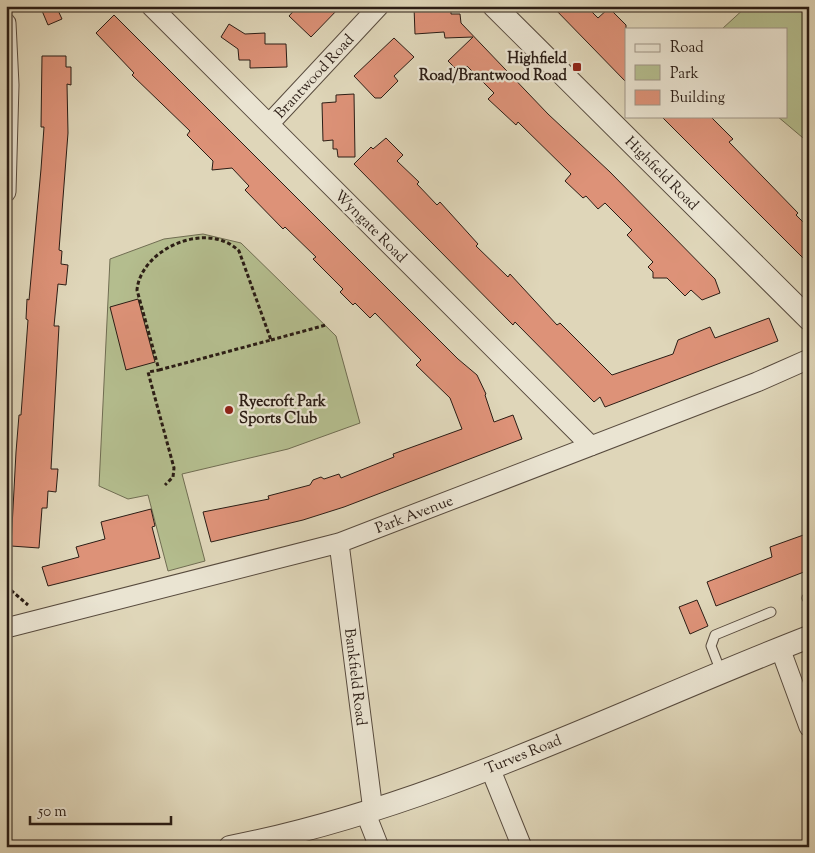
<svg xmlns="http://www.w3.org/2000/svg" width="815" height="853" viewBox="0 0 815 853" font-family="'Sorts Mill Goudy',serif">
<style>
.green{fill:#b4bd8e;stroke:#706d52}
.building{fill:#dd9278;stroke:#2b1d15}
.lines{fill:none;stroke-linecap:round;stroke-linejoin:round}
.service-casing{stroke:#584b3e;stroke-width:11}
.minor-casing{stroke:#584b3e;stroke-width:21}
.tertiary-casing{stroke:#584b3e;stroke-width:24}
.path{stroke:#2b1d15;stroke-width:3;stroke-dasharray:4 2.5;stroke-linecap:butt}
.service{stroke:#eae4d2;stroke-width:9}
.minor{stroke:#eae4d2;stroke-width:19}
.tertiary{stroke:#eae4d2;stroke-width:22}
.poi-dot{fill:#8f2418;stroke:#eae4d2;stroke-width:2}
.labels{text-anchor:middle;stroke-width:4.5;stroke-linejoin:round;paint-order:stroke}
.poi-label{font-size:15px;font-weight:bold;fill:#2b1d15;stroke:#eae4d2;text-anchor:end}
.street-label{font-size:15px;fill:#2b1d15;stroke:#eae4d2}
</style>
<rect width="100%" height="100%" fill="#dfd6b9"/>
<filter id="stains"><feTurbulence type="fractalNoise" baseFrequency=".004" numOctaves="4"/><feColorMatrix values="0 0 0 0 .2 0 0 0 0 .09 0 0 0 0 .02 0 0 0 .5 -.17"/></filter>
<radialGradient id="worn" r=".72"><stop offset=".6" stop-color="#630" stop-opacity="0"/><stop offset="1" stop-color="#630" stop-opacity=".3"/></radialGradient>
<!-- green -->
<path class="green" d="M 747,6 L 809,6 L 809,143 L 777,116 L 786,116 L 786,29 L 722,29 Z
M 203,234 L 241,243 L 336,336 L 360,423 L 288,449 L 182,474 L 205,561 L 168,571 L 148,495 L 128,499 L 99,486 L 110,259 L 164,239 Z"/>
<!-- building -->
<path class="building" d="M 40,6 L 56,6 L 62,19 L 48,25 Z
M 298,6 L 341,6 L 311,37 L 289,16 Z
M 451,6 L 451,14 L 460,14 L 461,23 L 548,114 L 610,172 L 715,279 L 720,293 L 702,300 L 691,290 L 685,296 L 667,278 L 653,278 L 653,272 L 648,267 L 653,262 L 627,235 L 632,230 L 605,203 L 598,209 L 586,196 L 583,198 L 565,181 L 571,174 L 518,122 L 516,125 L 488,99 L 494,93 L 467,66 L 460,73 L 448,61 L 473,37 L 445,38 L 444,32 L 415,34 L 414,7 Z
M 552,6 L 586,6 L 598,18 L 609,8 L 626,25 L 626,82 Z
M 114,15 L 458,359 L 477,375 L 486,394 L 485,395 L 494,422 L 513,415 L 522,439 L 344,507 L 303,520 L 211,542 L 203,512 L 269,499 L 268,496 L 310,485 L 313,480 L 321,477 L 324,479 L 339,474 L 341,478 L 394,457 L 393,454 L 462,429 L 450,398 L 416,365 L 421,360 L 375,313 L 370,318 L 355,303 L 353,305 L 340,292 L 343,289 L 313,259 L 316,257 L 285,227 L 283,229 L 245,190 L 249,186 L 232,168 L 212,170 L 213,161 L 187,135 L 190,131 L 132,75 L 134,73 L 96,33 Z
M 229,24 L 245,34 L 265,33 L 265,44 L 286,44 L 287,67 L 250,68 L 250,60 L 239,60 L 238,49 L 221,37 Z
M 394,38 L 414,57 L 394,76 L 398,81 L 381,98 L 375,98 L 354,76 Z
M 42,56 L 66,56 L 66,67 L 71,67 L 71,85 L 67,84 L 68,133 L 59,250 L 62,251 L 61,264 L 68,265 L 66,285 L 58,284 L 54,326 L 59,326 L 51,469 L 58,469 L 56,492 L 48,491 L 47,508 L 42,508 L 39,548 L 11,546 L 16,452 L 19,415 L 21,415 L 28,320 L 26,319 L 27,299 L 29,300 L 41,169 L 44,127 L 41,127 Z
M 354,94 L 355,157 L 338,157 L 337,149 L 333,149 L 333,140 L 323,141 L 322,103 L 336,102 L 336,95 Z
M 661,116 L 710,116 L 733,139 L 729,142 L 798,213 L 796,215 L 809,228 L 809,264 Z
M 386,138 L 403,155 L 397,161 L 419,182 L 417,184 L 437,205 L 440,202 L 478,244 L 476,246 L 508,277 L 510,274 L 557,325 L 560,323 L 612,375 L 673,354 L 678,340 L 710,327 L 715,338 L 769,318 L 778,341 L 605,407 L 600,397 L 594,402 L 515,322 L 513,325 L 354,164 L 371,147 L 373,149 Z
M 138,299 L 155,362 L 126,370 L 110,307 Z
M 151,509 L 155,526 L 152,527 L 160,558 L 48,586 L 42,567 L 79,557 L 76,547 L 105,539 L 101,522 Z
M 809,533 L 809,570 L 716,606 L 707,582 L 772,557 L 770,547 Z
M 697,600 L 708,626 L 690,634 L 679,607 Z"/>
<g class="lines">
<defs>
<path id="service" d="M 807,598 L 809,598
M 721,672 L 711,646 L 715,635 L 771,612"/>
<path id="minor" d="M 151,6 L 591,446
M 6,23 L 9,85 L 6,192
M 269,124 L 379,6
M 339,543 L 373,811
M 6,628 L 339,543 L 757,382 L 809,359
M 780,648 L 809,727
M 490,768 L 522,847
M 366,814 L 379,847"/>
<path id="tertiary" d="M 494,6 L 809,319
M 230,847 C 432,808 618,711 809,637"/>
</defs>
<!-- service casing -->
<use href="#service" class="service-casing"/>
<!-- minor casing -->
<use href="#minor" class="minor-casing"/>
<!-- tertiary casing -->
<use href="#tertiary" class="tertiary-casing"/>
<!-- path -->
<path class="path" d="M 271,340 L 326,325
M 159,370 L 271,340 L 239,251 C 208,220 141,248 137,290 L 159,370 L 148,372 L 174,468 L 173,477 L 165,485
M 6,586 L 28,605"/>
<!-- service -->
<use href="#service" class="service"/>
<!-- minor -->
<use href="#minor" class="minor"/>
<!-- tertiary -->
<use href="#tertiary" class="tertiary"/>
</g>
<!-- markers -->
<g class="poi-dot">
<rect x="572" y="62" width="10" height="10" rx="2.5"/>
<circle cx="229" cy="410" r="5"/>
</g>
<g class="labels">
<!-- poi labels -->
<g class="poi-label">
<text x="567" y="63">Highfield<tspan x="567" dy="17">Road/Brantwood Road</tspan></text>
<text x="239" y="406" text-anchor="start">Ryecroft Park<tspan x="239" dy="17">Sports Club</tspan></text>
</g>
<!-- street labels -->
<g class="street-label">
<text transform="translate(314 76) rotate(-47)" y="5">Brantwood Road</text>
<text transform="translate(662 173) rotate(45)" y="5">Highfield Road</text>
<text transform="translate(371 226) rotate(45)" y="5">Wyngate Road</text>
<text transform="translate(414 514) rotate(-21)" y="5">Park Avenue</text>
<text transform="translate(356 677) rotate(83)" y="5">Bankfield Road</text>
<text transform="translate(523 754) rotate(-22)" y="5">Turves Road</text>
</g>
</g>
<!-- margin -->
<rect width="815" height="853" fill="none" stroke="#dfd6b9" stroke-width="25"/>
<rect x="8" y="8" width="800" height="838" fill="none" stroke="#2b1d15" stroke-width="2.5"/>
<rect x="12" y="12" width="790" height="828" fill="none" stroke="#2b1d15"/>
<!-- legend -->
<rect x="625" y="28" width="162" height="90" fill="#eae4d2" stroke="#9e9486"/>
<rect x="635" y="44" width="25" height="8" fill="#eae4d2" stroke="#9e9486"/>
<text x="670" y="52" font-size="15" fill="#2b1d15">Road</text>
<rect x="635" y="65" width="25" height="15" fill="#b4bd8e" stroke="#9e9486"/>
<text x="670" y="78" font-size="15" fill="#2b1d15">Park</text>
<rect x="635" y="90" width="25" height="15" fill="#dd9278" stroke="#9e9486"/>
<text x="670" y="102" font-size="15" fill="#2b1d15">Building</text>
<!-- scale -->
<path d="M30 816v8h141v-8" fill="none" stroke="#2b1d15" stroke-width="2.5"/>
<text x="38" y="816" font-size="15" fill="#2b1d15" stroke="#eae4d2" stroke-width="4" paint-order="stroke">50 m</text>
<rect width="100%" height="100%" filter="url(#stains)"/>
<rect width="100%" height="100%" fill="url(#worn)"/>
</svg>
